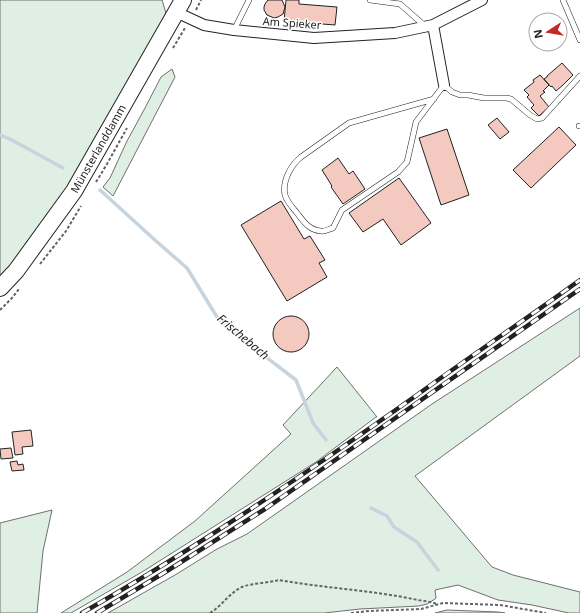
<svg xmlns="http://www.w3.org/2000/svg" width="580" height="613" viewBox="0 0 580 613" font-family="'Noto Sans',sans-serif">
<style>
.green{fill:#e0efe3;stroke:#6f6f6f}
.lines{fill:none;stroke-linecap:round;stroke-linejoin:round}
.stream{stroke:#c7d3dd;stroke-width:3.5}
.building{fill:#f3c9c0;stroke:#222}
.service-casing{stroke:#222;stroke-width:6}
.minor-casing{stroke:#222;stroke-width:12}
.primary-casing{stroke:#222;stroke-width:18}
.path{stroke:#646464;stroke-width:2;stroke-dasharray:3 2;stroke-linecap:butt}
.service{stroke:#fff;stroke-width:5}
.minor{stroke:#fff;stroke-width:10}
.primary{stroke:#fff;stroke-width:16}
.rail-casing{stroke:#222;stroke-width:4.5}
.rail{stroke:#fff;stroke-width:3;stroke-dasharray:9;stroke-linecap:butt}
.labels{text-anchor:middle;stroke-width:3;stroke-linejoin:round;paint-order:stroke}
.street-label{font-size:11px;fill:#222;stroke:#fff}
.water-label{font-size:12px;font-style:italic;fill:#222;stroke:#fff}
</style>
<rect width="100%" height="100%" fill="#fff"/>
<!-- green -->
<path class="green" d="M 0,0 L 162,0 L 169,23 L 94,156 L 0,288 Z
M 172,69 L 175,77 L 113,196 L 103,187 L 110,178 L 127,141 L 145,108 L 161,77 Z
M 580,308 L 580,356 L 415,476 L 492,567 L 513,575 L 580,592 L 580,613 L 569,613 L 532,605 L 498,600 L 458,585 L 435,590 L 436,598 L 435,599 L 427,604 L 419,606 L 360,609 L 324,613 L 108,613 L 175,575 L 217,549 L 247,534 L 432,404 Z
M 337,367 L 377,417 L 376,417 L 316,462 L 142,572 L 71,613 L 61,613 L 127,572 L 195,521 L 291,434 L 283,425 Z
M 52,510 L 43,551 L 37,613 L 0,613 L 0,523 Z
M 447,610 L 498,612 L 505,613 L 435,613 Z"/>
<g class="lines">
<!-- stream -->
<path class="stream" d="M 0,135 L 10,139 L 63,168
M 100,190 L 156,241 L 187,268 L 217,317 L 232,331 L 296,380 L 313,423 L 326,440
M 371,508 L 387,516 L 394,527 L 417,542 L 438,570"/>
</g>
<!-- building -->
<path class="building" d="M 268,0 L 282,0 L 285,7 L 283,14 L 278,17 L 274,18 L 267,15 L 264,10 L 264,7 L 265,4 Z
M 286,0 L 299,0 L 299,4 L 337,7 L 335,25 L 284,21 Z
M 562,63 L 573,75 L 563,85 L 556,91 L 552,86 L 551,87 L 544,79 L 547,77 L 547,76 Z
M 540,75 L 549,85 L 543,91 L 545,92 L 540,96 L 549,107 L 539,116 L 531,108 L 534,105 L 527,97 L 529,95 L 524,90 L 534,82 L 533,80 Z
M 497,118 L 509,132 L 500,139 L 488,125 Z
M 559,127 L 576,145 L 531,188 L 513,170 Z
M 447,129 L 469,195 L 441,205 L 419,138 Z
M 338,158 L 349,174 L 353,171 L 365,189 L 343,204 L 331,187 L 332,186 L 322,170 Z
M 399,178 L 431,223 L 401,245 L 383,219 L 363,232 L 349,213 Z
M 281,201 L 304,239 L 310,236 L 325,260 L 319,263 L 327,277 L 287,301 L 241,225 Z
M273 334a18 18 0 1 1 36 0a18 18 0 1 1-36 0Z
M 31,430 L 33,446 L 22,447 L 23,454 L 15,455 L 12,432 Z
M 11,448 L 13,458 L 1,459 L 0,449 Z
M 17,461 L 18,465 L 23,464 L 24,470 L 12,471 L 10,462 Z"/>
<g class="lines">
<defs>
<path id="service" d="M 370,0 L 400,4 L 425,26
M 563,0 L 580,40
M 234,30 L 249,0
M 434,99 L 349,123 L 301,157 C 291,165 282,181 285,195 C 287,202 293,208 297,213 C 304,222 309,230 321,231 C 324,232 329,229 333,228 L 342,210 L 398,172 L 407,162 L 412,140 L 416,122 L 444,85 L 452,92 L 460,95 L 468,95 L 484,98 L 506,98 L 511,99 L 530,115 L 537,119 L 542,118 L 580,76
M 579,126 L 580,126"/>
<path id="minor" d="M 176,12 L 204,25 L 234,30 L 314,38 L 395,33 L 433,25 L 482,0
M 433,25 L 444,85"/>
<g id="primary">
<path id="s1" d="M 0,288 L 16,271 L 74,191 L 183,0"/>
</g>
</defs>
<!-- service casing -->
<use href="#service" class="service-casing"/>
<!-- minor casing -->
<use href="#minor" class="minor-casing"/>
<!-- primary casing -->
<use href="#primary" class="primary-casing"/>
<!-- path -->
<path class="path" d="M 196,10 L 201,0
M 173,48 L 185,28
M 96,182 L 107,164 L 127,128
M 40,264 L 66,231 L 81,206
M 0,310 L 12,298 L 19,289
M 210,613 C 222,606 229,593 242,587 C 252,583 268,583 279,580 C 323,588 369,590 413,599 C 421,601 429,601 437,604
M 351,613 L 369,611 L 421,609 L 443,603 L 500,605 L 546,613"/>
<!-- service -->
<use href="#service" class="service"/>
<!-- minor -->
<use href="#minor" class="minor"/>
<!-- primary -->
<use href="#primary" class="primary"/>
<defs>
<path id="rail" d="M 82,613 C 198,547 308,472 417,395 C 471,356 526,319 580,280
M 97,613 L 167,571 L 265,509 L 580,289"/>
</defs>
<!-- rail casing -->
<use href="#rail" class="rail-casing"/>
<!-- rail -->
<use href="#rail" class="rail"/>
</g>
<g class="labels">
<!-- street labels -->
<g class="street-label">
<text transform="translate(292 23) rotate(4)" y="4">Am Spieker</text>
<text dy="4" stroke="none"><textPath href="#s1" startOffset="171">Münsterlanddamm</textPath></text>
</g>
<!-- water labels -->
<g class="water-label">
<text transform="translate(243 337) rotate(40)" y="4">Frischebach</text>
</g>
</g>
<!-- north arrow -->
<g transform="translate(548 32) rotate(258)"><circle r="19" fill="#ffffff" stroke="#a7a7a7"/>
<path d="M0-3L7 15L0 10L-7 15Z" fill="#c62828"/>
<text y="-6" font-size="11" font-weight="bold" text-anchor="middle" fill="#222222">N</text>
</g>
</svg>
